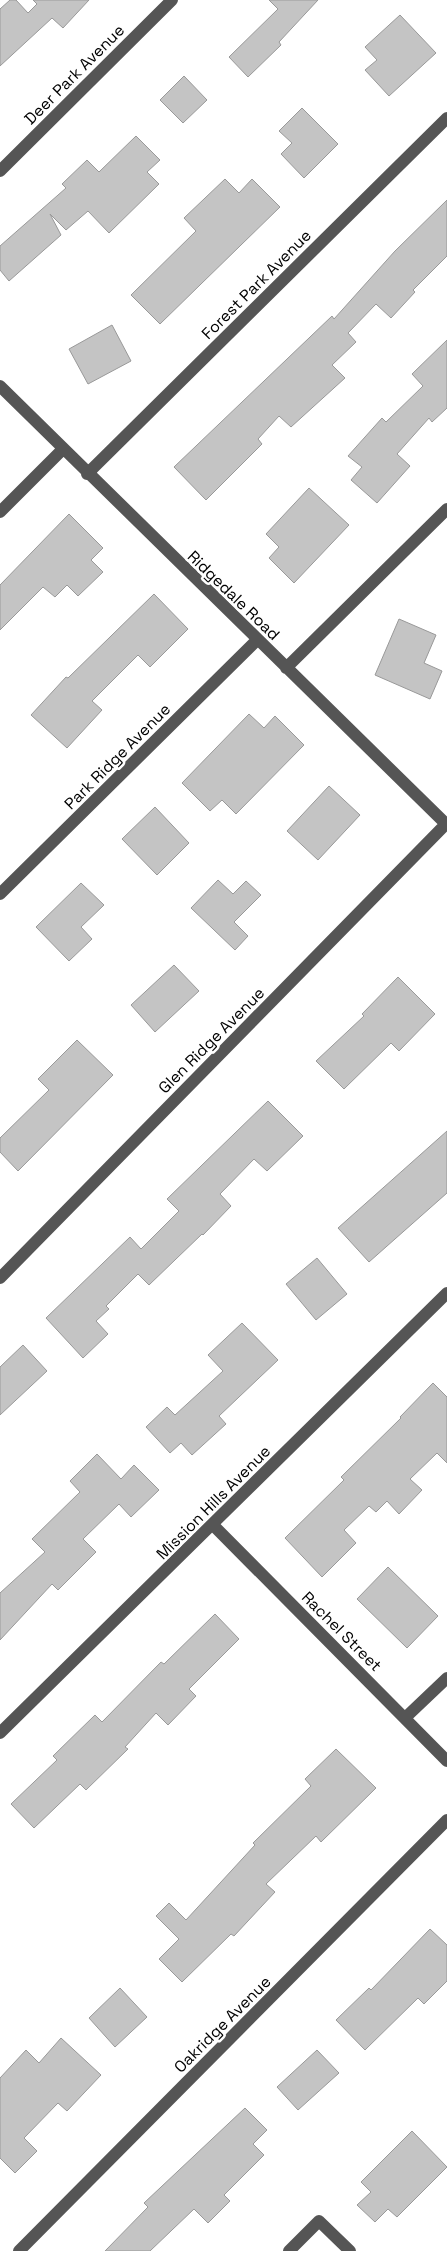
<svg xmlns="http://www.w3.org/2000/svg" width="447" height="2251" viewBox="0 0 447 2251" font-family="'Space Grotesk',sans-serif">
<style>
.building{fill:#c4c4c4;stroke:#999}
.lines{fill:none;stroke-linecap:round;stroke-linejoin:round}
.minor{stroke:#555;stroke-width:12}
.labels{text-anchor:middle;stroke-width:5;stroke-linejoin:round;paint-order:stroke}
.street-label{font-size:16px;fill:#000;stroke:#fff}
</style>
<rect width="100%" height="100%" fill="#fff"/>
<!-- building -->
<path class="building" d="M 10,0 L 16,0 L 28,13 L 37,4 L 33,0 L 89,0 L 63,28 L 52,18 L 0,66 L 0,9 Z
M 269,0 L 318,0 L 279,42 L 281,45 L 248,77 L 229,57 L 278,9 Z
M 400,15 L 436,53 L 389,96 L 365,70 L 377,60 L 365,47 Z
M 184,76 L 207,100 L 183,123 L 160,100 Z
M 302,108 L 338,144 L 304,178 L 281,154 L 292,143 L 279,131 Z
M 136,136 L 160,160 L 147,172 L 159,184 L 109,233 L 88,211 L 66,230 L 50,214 L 61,235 L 9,281 L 0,270 L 0,246 L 66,188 L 62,184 L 87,160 L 99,172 Z
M 225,179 L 239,193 L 252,179 L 280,207 L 160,324 L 131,295 L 196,231 L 184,218 Z
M 447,200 L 447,256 L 413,290 L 415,292 L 391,318 L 376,304 L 348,333 L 356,342 L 332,365 L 345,378 L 291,427 L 279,416 L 258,439 L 262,444 L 206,500 L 174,467 L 332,316 L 334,319 L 395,251 Z
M 112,325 L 131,361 L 88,384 L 69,349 Z
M 447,340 L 447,408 L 432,422 L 429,418 L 397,454 L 410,466 L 377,503 L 351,480 L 362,467 L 348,456 L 382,418 L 386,422 L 423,386 L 412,374 Z
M 309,488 L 349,525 L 294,583 L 269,558 L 279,547 L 266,534 Z
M 69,514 L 103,548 L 91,560 L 103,572 L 78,596 L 67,585 L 55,597 L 43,587 L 0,630 L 0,585 Z
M 154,594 L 188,629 L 150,667 L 138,655 L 92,701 L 102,710 L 67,748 L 31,715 L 66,677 L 68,678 Z
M 399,619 L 436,635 L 424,663 L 442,671 L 430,699 L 375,675 Z
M 249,714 L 264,728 L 275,716 L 304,745 L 236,814 L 222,800 L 210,811 L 182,783 Z
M 329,786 L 360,815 L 318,860 L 287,831 Z
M 155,807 L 189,843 L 157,875 L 122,839 Z
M 218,880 L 233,894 L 246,881 L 261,895 L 234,922 L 248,936 L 235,950 L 191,908 Z
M 81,883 L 104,905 L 81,927 L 92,939 L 69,961 L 36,927 Z
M 174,965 L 199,991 L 155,1032 L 131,1005 Z
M 398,977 L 435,1014 L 399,1051 L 391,1043 L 344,1089 L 316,1061 L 364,1016 L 362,1014 Z
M 77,1040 L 113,1075 L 18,1171 L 0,1152 L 0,1138 L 49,1090 L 38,1079 Z
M 268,1101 L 303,1136 L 267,1171 L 254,1159 L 220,1194 L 231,1206 L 203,1235 L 202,1234 L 149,1285 L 138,1274 L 106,1306 L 109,1309 L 96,1321 L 108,1334 L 83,1358 L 46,1318 L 130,1237 L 141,1249 L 179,1211 L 167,1199 Z
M 447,1131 L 447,1193 L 369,1262 L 338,1228 Z
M 317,1258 L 347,1294 L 316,1320 L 286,1284 Z
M 242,1323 L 278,1360 L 219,1416 L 226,1424 L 192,1455 L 181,1443 L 170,1453 L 146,1427 L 167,1407 L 175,1415 L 223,1371 L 208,1355 Z
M 23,1345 L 47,1371 L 0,1415 L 0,1367 Z
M 433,1383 L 447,1397 L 447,1463 L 437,1453 L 410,1479 L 422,1490 L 399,1514 L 387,1501 L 376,1512 L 369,1506 L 344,1530 L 356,1543 L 322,1577 L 285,1538 L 344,1480 L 341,1477 L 401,1418 L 400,1417 Z
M 97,1454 L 121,1479 L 134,1465 L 159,1490 L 131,1517 L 119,1504 L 83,1539 L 96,1552 L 58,1590 L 52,1584 L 0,1640 L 0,1593 L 45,1552 L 32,1539 L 80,1492 L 70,1481 Z
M 388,1567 L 438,1616 L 407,1648 L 357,1599 Z
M 215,1614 L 239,1639 L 189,1689 L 196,1696 L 168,1725 L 156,1713 L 125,1747 L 128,1749 L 86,1790 L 80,1784 L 34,1828 L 11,1804 L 57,1760 L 53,1756 L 95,1715 L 102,1722 L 161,1662 L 164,1664 Z
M 336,1749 L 376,1788 L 321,1842 L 316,1836 L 266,1884 L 275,1892 L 234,1936 L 231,1934 L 182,1982 L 159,1959 L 179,1939 L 156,1916 L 169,1903 L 186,1920 L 255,1845 L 253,1843 L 311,1786 L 305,1779 Z
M 430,1929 L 447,1945 L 447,1981 L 424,2004 L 418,1998 L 365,2050 L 336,2020 L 369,1988 L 371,1990 Z
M 120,1988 L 147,2017 L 115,2047 L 89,2018 Z
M 61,2038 L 101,2075 L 67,2111 L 58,2103 L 24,2138 L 37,2151 L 15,2173 L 0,2158 L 0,2078 L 26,2050 L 39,2063 Z
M 317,2050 L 339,2073 L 298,2110 L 277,2087 Z
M 245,2108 L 267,2130 L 253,2144 L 264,2155 L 224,2195 L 230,2201 L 208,2223 L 194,2209 L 150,2251 L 105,2251 L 148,2207 L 144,2203 Z
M 412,2131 L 447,2167 L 397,2217 L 388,2209 L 375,2222 L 357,2205 L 371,2192 L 361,2182 Z"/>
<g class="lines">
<!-- minor -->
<path class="minor" d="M 0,171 L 172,0
M 0,386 L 447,825
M 87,474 L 447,118
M 0,512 L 63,449
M 286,668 L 447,509
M 0,894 L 257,640
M 0,1278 L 446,824
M 213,1525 L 447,1761
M 406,1717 L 447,1678
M 0,1733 L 447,1293
M 19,2251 L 447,1820
M 289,2251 L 319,2221 L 350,2251"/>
</g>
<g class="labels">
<!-- street labels -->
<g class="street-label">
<text transform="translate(74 74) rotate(-45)" y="6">Deer Park Avenue</text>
<text transform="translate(256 284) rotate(-45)" y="6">Forest Park Avenue</text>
<text transform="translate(234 595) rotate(44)" y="6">Ridgedale Road</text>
<text transform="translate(117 756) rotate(-45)" y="6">Park Ridge Avenue</text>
<text transform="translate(211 1040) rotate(-45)" y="6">Glen Ridge Avenue</text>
<text transform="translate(213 1502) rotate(-45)" y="6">Mission Hills Avenue</text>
<text transform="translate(342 1631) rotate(45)" y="6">Rachel Street</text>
<text transform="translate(222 2024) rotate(-45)" y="6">Oakridge Avenue</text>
</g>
</g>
</svg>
